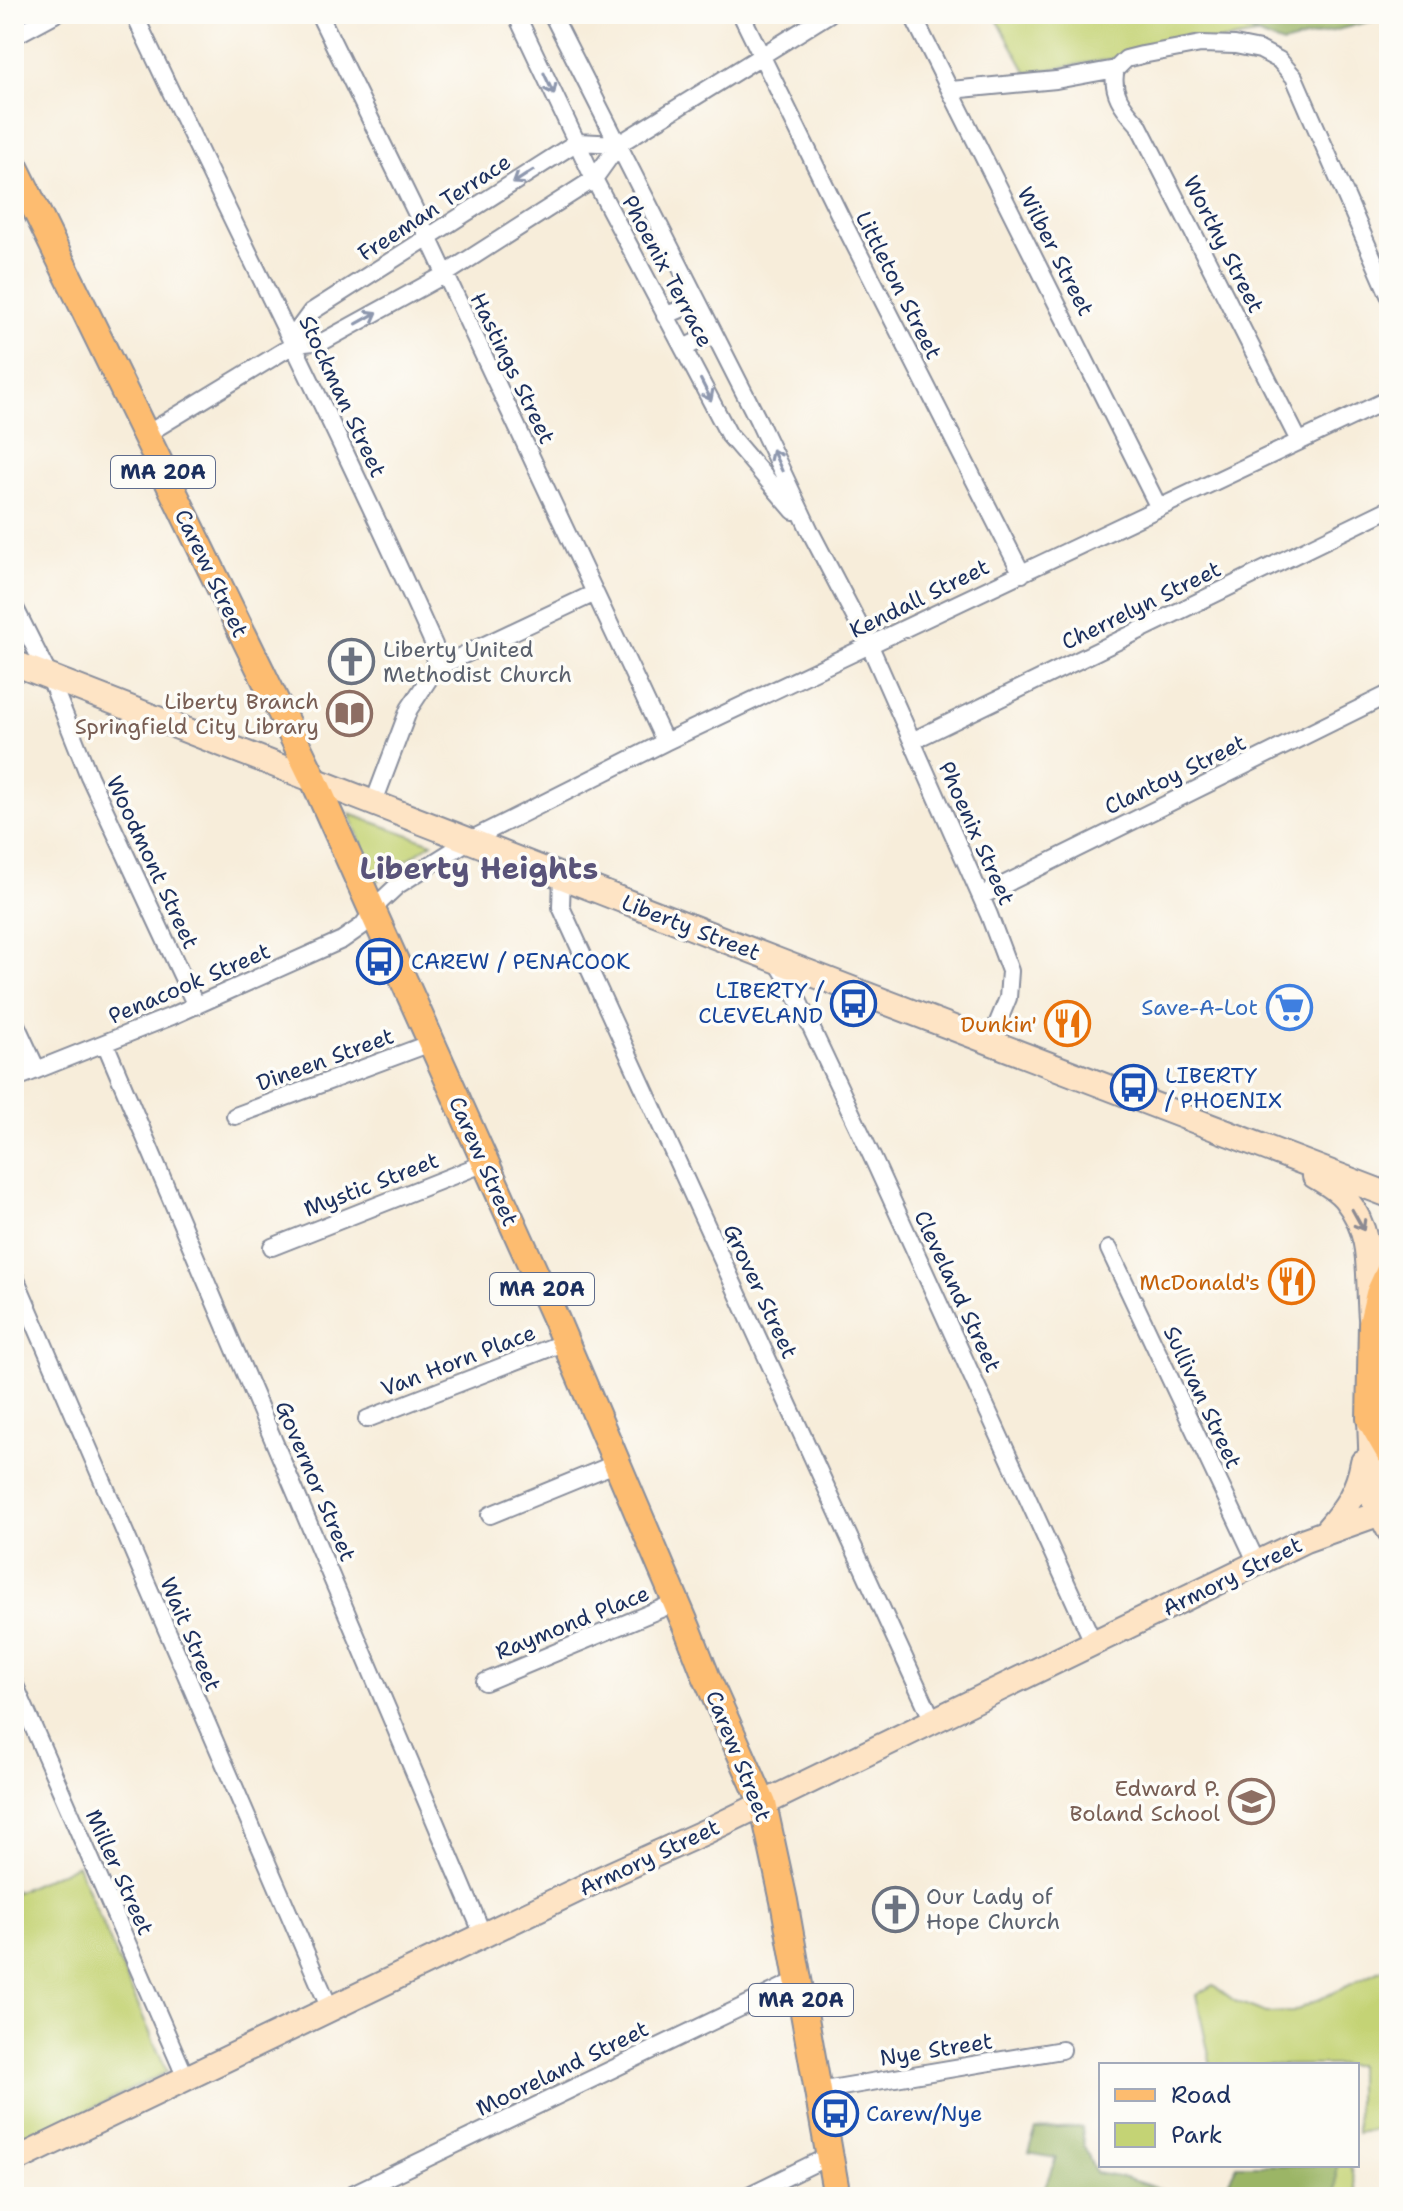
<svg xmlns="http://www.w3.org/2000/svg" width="1403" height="2211" viewBox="0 0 1403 2211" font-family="'Shantell Sans',sans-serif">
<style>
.green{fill:#c4d375;stroke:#70816a;stroke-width:2}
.forest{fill:#9bb566;stroke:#5b7262;stroke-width:2}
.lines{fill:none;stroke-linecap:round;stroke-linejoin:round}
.street-casing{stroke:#898e9c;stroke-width:20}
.secondary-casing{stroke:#898e9c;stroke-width:28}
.primary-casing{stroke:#898e9c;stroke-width:30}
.street{stroke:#fff;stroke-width:16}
.secondary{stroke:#fee4c5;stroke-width:24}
.primary{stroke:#fdbc6f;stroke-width:26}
.oneway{stroke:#8d97ae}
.oneway2{stroke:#8c8a92}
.labels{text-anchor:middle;stroke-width:7;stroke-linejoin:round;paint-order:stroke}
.shield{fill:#fdfcf7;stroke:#5f6c8c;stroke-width:2}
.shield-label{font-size:20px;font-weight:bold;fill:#1b2f5e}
.street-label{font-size:22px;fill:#1b2f5e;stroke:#fdfcf7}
.worship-label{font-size:22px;fill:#5b616d;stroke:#fdfcf7;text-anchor:start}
.education-label{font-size:22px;fill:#785e54;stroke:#fdfcf7;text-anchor:end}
.transit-label{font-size:22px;fill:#164399;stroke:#fdfcf7;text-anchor:start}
.shop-label{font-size:22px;fill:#366cbe;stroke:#fdfcf7;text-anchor:end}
.food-label{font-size:22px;fill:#c56008;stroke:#fdfcf7;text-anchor:end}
.district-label{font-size:30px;font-weight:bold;fill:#595379;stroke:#fdfcf7}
</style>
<rect width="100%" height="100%" fill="#fdfcf7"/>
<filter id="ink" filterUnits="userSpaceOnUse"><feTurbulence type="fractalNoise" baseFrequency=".0125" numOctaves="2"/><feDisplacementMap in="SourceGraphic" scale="16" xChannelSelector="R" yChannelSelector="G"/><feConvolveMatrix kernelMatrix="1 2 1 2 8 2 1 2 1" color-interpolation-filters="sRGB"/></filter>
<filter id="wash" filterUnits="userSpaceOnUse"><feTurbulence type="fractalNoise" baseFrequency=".006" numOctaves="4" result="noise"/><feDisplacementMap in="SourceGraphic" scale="32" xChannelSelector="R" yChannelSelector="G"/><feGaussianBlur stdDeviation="1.8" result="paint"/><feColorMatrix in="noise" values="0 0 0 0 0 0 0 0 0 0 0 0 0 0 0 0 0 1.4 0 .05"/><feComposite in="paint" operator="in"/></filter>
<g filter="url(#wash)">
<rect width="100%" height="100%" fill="#f7edda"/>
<!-- green -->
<path class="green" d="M 994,14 L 1382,14 L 1027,73 Z
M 350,814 L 432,843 L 375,882 Z
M 77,1865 L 167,2072 L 14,2146 L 14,1890 L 16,1892 Z
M 1389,1966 L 1389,2127 L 1357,2133 L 1357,2065 L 1211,2065 L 1196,1995 L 1213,1985 L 1235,2001 L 1266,2013 L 1293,2012 Z
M 1300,2165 L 1350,2165 L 1358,2197 L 1233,2197 Z"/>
<!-- forest -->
<path class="forest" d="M 1212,14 L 1389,14 L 1389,48 L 1383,18 L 1283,44 L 1206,15 Z
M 1082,2127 L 1084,2146 L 1096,2173 L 1125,2178 L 1183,2196 L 1223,2192 L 1237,2165 L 1337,2165 L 1336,2197 L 1041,2197 L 1056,2158 L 1028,2153 L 1036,2129 Z"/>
</g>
<g filter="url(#ink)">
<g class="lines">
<defs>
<path id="street" d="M 134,14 C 233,225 339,432 434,645 L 436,668 L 409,709 L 374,802
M 319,14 L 428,237 L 665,742
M 516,14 L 594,179 L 729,435 L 794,511
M 552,14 L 758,420 L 810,531 L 870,646 L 989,915 L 1010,971 L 1008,998 L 990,1042
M 741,14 L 843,222 L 1022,574
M 912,14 L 1159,508
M 14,36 L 55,14
M 1116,69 C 1110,91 1123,108 1138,124 L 1299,441
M 951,90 L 1056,80 L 1116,69 L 1126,59 L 1142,55 L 1201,44 L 1235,45 L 1260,50 L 1279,60 L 1294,77 L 1389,295
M 665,316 L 697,302
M 295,344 L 297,331 L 311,312 L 577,142 L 619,144
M 684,348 L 712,334
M 145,435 L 295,344 L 324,341 L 444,275 L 594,179 L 619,144 L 829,14
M 14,606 L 49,676 L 89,776 L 196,1006
M 436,668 L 595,593
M 912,741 L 1389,509
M 562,876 L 561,907 L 933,1721
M 981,896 L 1389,694
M 776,960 L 790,983 L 875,1163 L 1094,1644
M 14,1020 L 37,1070
M 105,1043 L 484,1937
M 14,1079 L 172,1016 L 342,940 L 362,926 L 381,901 L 398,885 L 470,840 L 665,742 L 1389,399
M 235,1116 L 431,1043
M 272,1247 L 485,1163
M 1109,1249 L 1257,1563
M 14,1275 L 330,2009
M 367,1419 L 565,1342
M 490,1515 L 617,1463
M 485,1682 L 677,1602
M 14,1683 L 186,2078
M 818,2091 L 1062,2050
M 346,2197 L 798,1980
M 745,2197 L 829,2156"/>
<path id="secondary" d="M 14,663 L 776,960 L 1389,1195
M 1315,1176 C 1325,1182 1338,1189 1345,1198 C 1375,1235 1367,1274 1371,1318
M 1370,1419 L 1373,1499 L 1389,1530
M 1327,1530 C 1346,1508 1358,1491 1363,1462
M 14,2161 L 596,1881 L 707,1831 L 1305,1540 L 1389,1510"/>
<path id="primary" d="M 14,165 L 313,778 L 556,1320 L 688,1630 L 706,1676 L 763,1804 L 784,1901 L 837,2197
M 1389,1272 L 1379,1294 L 1372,1324 L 1370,1419 L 1389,1452"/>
</defs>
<!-- street casing -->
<use href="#street" class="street-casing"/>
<!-- secondary casing -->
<use href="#secondary" class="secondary-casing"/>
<!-- primary casing -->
<use href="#primary" class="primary-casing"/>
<!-- street -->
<use href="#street" class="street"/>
<!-- secondary -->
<use href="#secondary" class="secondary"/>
<!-- primary -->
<use href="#primary" class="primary"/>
</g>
<!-- one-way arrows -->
<defs><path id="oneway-shaft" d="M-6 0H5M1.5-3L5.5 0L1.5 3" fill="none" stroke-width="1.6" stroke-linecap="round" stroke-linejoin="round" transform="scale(2)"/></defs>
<g class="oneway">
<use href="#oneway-shaft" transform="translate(549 84) rotate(65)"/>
<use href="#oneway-shaft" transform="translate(523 177) rotate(147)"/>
<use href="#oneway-shaft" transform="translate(367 318) rotate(-29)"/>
<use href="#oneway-shaft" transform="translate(706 390) rotate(63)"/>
<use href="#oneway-shaft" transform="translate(777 460) rotate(-115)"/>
</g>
<use class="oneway2" href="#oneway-shaft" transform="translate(1358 1220) rotate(61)"/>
</g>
<!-- icons -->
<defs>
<symbol id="church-ring" viewBox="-11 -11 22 22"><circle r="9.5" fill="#fdfcf7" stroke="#6b7280" stroke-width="1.5"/><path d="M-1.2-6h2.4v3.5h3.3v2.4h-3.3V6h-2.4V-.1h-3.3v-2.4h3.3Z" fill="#6b7280"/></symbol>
<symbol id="library-ring" viewBox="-11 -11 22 22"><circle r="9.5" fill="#fdfcf7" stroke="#8d6e63" stroke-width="1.5"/><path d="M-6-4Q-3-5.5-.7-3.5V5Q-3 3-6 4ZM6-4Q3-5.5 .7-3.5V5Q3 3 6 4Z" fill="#8d6e63"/></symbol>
<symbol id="bus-ring" viewBox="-11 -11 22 22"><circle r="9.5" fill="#fdfcf7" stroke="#1a4fb4" stroke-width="1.5"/><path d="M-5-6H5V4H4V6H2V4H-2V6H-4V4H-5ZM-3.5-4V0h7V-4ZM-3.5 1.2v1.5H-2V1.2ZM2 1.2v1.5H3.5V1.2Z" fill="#1a4fb4"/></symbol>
<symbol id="supermarket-ring" viewBox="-11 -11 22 22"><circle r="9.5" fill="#fdfcf7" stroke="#3f7fe0" stroke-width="1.5"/><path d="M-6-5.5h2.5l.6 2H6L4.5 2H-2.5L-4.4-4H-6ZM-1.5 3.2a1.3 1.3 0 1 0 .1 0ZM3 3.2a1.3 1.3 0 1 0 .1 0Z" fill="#3f7fe0"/></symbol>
<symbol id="restaurant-ring" viewBox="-11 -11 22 22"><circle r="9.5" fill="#fdfcf7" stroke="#e8710a" stroke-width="1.5"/><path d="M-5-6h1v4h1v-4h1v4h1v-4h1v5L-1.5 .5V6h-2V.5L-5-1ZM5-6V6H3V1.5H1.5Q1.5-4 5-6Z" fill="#e8710a"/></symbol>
<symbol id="school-ring" viewBox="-11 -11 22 22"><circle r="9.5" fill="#fdfcf7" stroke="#8d6e63" stroke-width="1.5"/><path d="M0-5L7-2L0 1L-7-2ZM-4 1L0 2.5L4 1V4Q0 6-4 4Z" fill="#8d6e63"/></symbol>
</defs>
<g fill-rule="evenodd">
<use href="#church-ring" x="326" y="636" width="51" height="51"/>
<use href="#library-ring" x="324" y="688" width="51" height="51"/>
<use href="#bus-ring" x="354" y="936" width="51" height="51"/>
<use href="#bus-ring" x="828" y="978" width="51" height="51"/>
<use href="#supermarket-ring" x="1264" y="982" width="51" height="51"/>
<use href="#restaurant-ring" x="1042" y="998" width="51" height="51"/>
<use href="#bus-ring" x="1108" y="1062" width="51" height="51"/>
<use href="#restaurant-ring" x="1266" y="1256" width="51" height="51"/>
<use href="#school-ring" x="1226" y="1776" width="51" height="51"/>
<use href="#church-ring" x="870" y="1884" width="51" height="51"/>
<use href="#bus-ring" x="810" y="2088" width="51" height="51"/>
</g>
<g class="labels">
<!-- shield labels -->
<g class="shield">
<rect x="111" y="456" width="104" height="32" rx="6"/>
<rect x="490" y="1273" width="104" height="32" rx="6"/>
<rect x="749" y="1984" width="104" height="32" rx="6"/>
</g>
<g class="shield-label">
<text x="163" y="479">MA 20A</text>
<text x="542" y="1296">MA 20A</text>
<text x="801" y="2007">MA 20A</text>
</g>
<!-- street labels -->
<g class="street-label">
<text transform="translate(434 207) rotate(-33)" y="8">Freeman Terrace</text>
<text transform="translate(1224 244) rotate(63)" y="8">Worthy Street</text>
<text transform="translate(1056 251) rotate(63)" y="8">Wilber Street</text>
<text transform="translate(668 271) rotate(62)" y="8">Phoenix Terrace</text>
<text transform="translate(899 285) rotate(63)" y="8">Littleton Street</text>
<text transform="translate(513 368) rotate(64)" y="8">Hastings Street</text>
<text transform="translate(343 396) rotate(65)" y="8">Stockman Street</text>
<text transform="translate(212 573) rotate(64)" y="8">Carew Street</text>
<text transform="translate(919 598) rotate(-26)" y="8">Kendall Street</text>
<text transform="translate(1141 605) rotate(-26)" y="8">Cherrelyn Street</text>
<text transform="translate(1175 774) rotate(-26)" y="8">Clantoy Street</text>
<text transform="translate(977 833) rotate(66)" y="8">Phoenix Street</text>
<text transform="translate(153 862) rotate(65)" y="8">Woodmont Street</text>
<text transform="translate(691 927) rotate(21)" y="8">Liberty Street</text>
<text transform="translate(189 983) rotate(-23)" y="8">Penacook Street</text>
<text transform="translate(325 1059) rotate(-20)" y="8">Dineen Street</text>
<text transform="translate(484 1161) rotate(66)" y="8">Carew Street</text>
<text transform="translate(371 1184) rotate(-21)" y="8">Mystic Street</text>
<text transform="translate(761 1291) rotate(65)" y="8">Grover Street</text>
<text transform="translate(958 1291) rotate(65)" y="8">Cleveland Street</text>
<text transform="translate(458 1360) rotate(-21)" y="8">Van Horn Place</text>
<text transform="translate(1203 1397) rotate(65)" y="8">Sullivan Street</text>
<text transform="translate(316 1481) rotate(67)" y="8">Governor Street</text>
<text transform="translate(1232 1576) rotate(-26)" y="8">Armory Street</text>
<text transform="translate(572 1622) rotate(-22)" y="8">Raymond Place</text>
<text transform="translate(191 1634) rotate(67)" y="8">Wait Street</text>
<text transform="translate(739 1756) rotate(68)" y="8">Carew Street</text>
<text transform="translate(649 1857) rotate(-25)" y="8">Armory Street</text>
<text transform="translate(120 1872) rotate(66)" y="8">Miller Street</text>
<text transform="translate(936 2049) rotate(-9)" y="8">Nye Street</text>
<text transform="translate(562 2068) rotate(-26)" y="8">Mooreland Street</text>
</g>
<!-- worship labels -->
<g class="worship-label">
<text x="383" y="657">Liberty United<tspan x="383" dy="25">Methodist Church</tspan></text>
<text x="926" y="1904">Our Lady of<tspan x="926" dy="25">Hope Church</tspan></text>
</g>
<!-- education labels -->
<g class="education-label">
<text x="319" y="709">Liberty Branch<tspan x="319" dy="25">Springfield City Library</tspan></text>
<text x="1220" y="1796">Edward P.<tspan x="1220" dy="25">Boland School</tspan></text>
</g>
<!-- transit labels -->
<g class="transit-label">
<text x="411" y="969">CAREW / PENACOOK</text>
<text x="823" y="998" text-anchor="end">LIBERTY /<tspan x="823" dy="25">CLEVELAND</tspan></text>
<text x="1165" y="1083">LIBERTY<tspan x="1165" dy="25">/ PHOENIX</tspan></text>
<text x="866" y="2121">Carew/Nye</text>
</g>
<!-- shop labels -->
<g class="shop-label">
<text x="1258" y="1015">Save-A-Lot</text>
</g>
<!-- food labels -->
<g class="food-label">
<text x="1037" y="1032">Dunkin'</text>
<text x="1260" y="1290">McDonald's</text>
</g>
<!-- district labels -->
<g class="district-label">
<text x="479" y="879">Liberty Heights</text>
</g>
</g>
<!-- margin -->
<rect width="1403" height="2211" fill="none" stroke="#fdfcf7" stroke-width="48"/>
<!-- legend -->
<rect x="1099" y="2063" width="260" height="104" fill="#fdfcf7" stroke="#a3aaba" stroke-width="2"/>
<rect x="1115" y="2089" width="40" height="12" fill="#fdbc6f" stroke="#a3aaba" stroke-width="2"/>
<text x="1171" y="2103" font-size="24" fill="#1b2f5e">Road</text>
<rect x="1115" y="2123" width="40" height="24" fill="#c4d375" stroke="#a3aaba" stroke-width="2"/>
<text x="1171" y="2143" font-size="24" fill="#1b2f5e">Park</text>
</svg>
